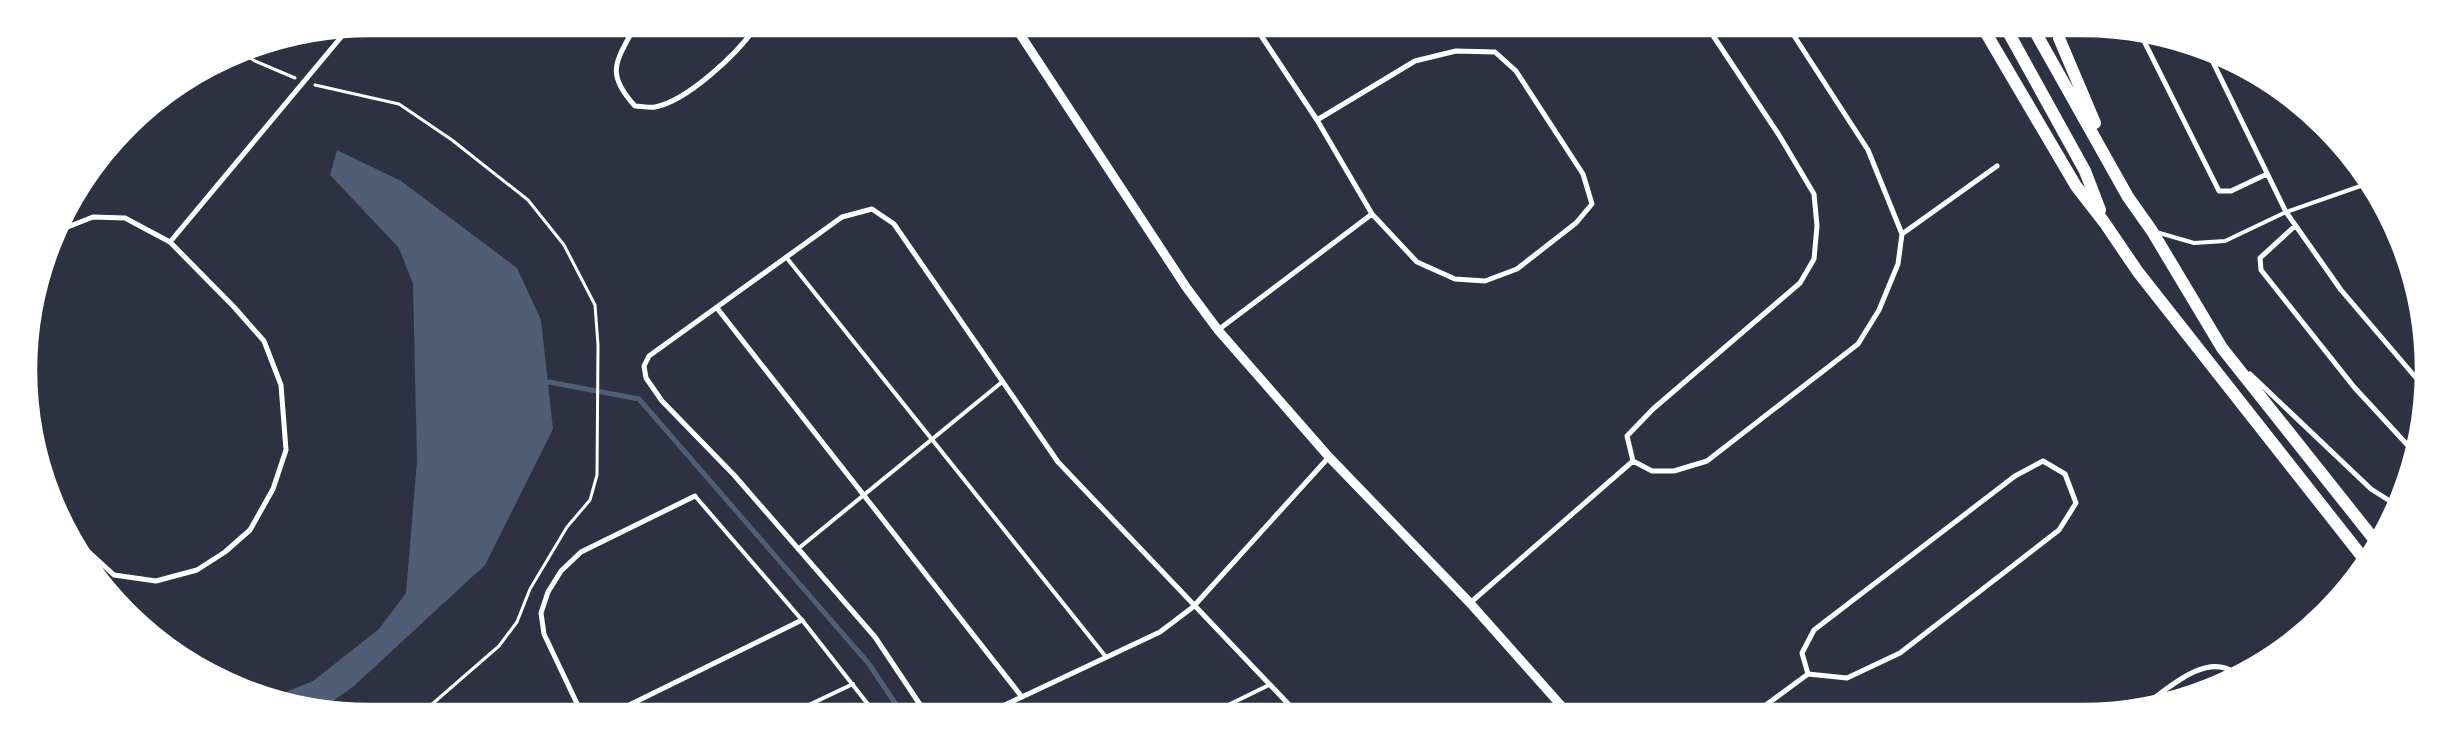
<svg xmlns="http://www.w3.org/2000/svg" width="2452" height="740" viewBox="0 0 2452 740" font-family="'Public Sans',sans-serif">
<style>
.water{fill:#4f5d75}
.lines{fill:none;stroke-linecap:round;stroke-linejoin:round}
.stream{stroke:#4f5d75;stroke-width:5}
.path{stroke:#fff;stroke-width:3}
.service{stroke:#fff;stroke-width:4}
.minor{stroke:#fff;stroke-width:5}
.tertiary{stroke:#fff;stroke-width:9}
.primary{stroke:#fff;stroke-width:12}
.rim{fill:none;stroke:#fff;stroke-width:2.5}
</style>
<rect width="100%" height="100%" fill="#2d3142"/>
<!-- water -->
<path class="water" d="M 337,150 L 401,181 L 517,268 L 541,320 L 553,429 L 485,565 L 354,686 L 323,708 L 303,706 L 273,697 L 313,681 L 379,629 L 406,593 L 417,461 L 413,284 L 399,248 L 330,175 Z"/>
<g class="lines">
<!-- stream -->
<path class="stream" d="M 549,382 L 639,399 L 869,664 L 901,712"/>
<!-- path -->
<path class="path" d="M 242,53 L 255,61 L 295,78
M 315,85 L 399,104 L 452,140 L 528,200 L 564,245 L 595,305 L 598,345 L 597,475 L 590,500 L 567,527 L 530,589 L 517,622 L 499,646 L 423,712"/>
<!-- service -->
<path class="service" d="M 2156,232 L 2194,243 L 2225,241 L 2286,212 L 2369,183
M 786,257 L 1106,657
M 695,496 L 802,620 L 874,712
M 799,548 L 1002,382
M 1216,711 L 1269,685
M 794,712 L 853,684"/>
<!-- minor -->
<path class="minor" d="M 634,28 C 616,62 605,73 635,106 C 641,106 649,108 655,107 C 687,101 737,54 755,28
M 1256,28 L 1317,120 L 1372,214 L 1417,262 L 1455,279 L 1485,281 L 1517,269 L 1576,223 L 1592,204 L 1583,174 L 1516,71 L 1495,52 L 1456,51 L 1415,61 L 1317,120
M 2140,33 L 2219,191 L 2231,191 L 2267,174
M 2208,52 L 2286,212 L 2341,290 L 2423,386
M 2295,226 L 2260,258 L 2261,270 L 2354,387 L 2413,451
M 1902,234 L 1997,166
M 170,242 L 347,30
M 717,308 L 1022,697
M 1218,330 L 1372,214
M 29,374 L 32,417
M 2250,374 L 2371,489 L 2393,503
M 34,429 L 54,489 L 80,544 L 114,575 L 156,581 L 197,570 L 225,552 L 250,530 L 273,489 L 286,450 L 281,385 L 264,341 L 234,307 L 170,242 L 125,218 L 93,217 L 60,230
M 1633,461 L 1652,471 L 1674,471 L 1707,461 L 1858,344 L 1879,310 L 1898,264 L 1902,234 L 1868,150 L 1789,28
M 1633,461 L 1627,436 L 1653,409 L 1800,283 L 1814,259 L 1817,226 L 1814,194 L 1779,135 L 1708,28
M 1470,603 L 1633,461
M 2146,704 C 2169,688 2206,652 2235,673
M 1759,710 L 1808,674 L 1847,678 L 1900,653 L 2059,530 L 2076,503 L 2065,474 L 2043,461 L 2015,476 L 1814,630 L 1802,653 L 1808,674
M 992,711 L 1160,632 L 1193,607 L 1329,457
M 581,712 L 544,634 L 541,613 L 548,592 L 561,571 L 581,552 L 695,496
M 615,712 L 802,620
M 925,712 L 875,637 L 734,475 L 662,401 L 646,378 L 644,366 L 649,356 L 842,217 L 872,209 L 894,224 L 1058,462 L 1295,711"/>
<!-- tertiary -->
<path class="tertiary" d="M 1016,28 L 1186,287 L 1218,330 L 1329,457 L 1470,603 L 1566,711"/>
<!-- primary -->
<path class="primary" d="M 1983,28 L 2076,186 L 2104,222 L 2138,272 L 2364,559
M 2006,28 L 2085,171 L 2100,210
M 2033,28 L 2128,197 L 2152,231 L 2222,348 L 2377,543
M 2059,28 L 2059,38 L 2095,123"/>
</g>
<!-- crop -->
<path d="M0 0H2452V740H0ZM370 36H2082A334 334 0 0 1 2416 370V370A334 334 0 0 1 2082 704H370A334 334 0 0 1 36 370V370A334 334 0 0 1 370 36Z" fill="#fff" fill-rule="evenodd"/>
<path class="rim" d="M370 36H2082A334 334 0 0 1 2416 370V370A334 334 0 0 1 2082 704H370A334 334 0 0 1 36 370V370A334 334 0 0 1 370 36Z"/>
</svg>
